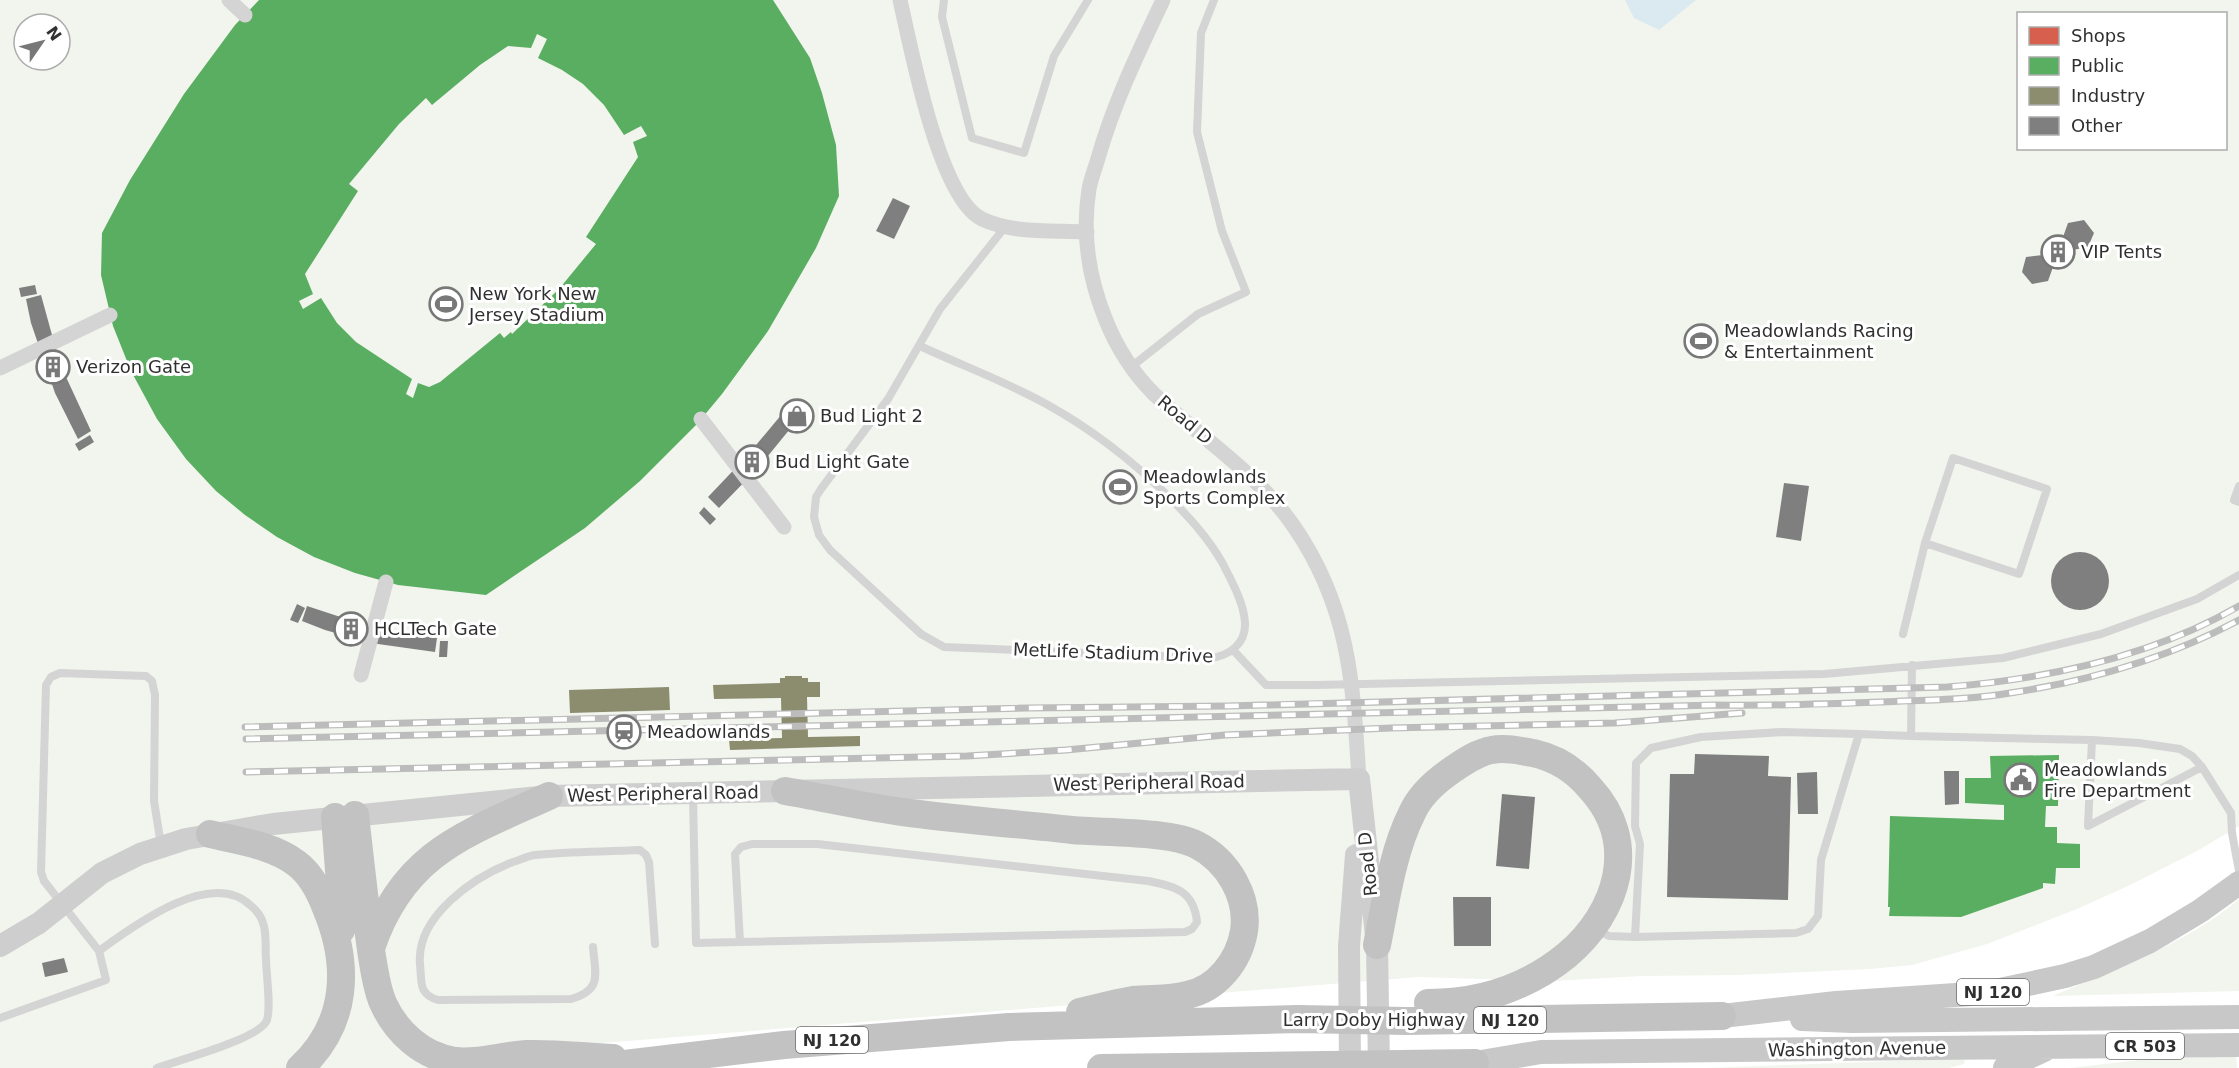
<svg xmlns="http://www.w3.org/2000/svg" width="2239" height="1068" viewBox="0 0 2239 1068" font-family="'DejaVu Sans',sans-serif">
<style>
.green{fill:#f1f5ed;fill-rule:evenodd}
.water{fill:#dbe9f1}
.shops{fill:#d6604d}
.public{fill:#5aae61;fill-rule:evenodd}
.industry{fill:#8c8c6e}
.building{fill:#7f7f7f}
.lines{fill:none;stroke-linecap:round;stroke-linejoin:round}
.lane{stroke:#d4d4d4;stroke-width:8}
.street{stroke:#d4d4d4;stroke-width:15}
.secondary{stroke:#cecece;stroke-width:22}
.primary{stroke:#c8c8c8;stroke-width:24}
.highway{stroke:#c2c2c2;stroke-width:28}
.rail-casing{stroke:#bcbcbc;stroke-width:7}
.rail{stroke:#fff;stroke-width:4.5;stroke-dasharray:14;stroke-linecap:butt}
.labels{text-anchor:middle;stroke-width:6;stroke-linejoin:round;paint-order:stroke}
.shield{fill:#fff;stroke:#6e6e6e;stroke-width:1.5}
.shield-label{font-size:16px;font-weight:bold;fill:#303030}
.poi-label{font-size:18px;fill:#303030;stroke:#fff;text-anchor:start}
.street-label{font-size:18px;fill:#303030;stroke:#fff}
</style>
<rect width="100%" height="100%" fill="#fff"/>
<!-- green -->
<path class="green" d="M 0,0 L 2239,0 L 2239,826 L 2197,851 L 2130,885 L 2077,909 L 1987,944 L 1912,965 L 1870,969 L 1738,975 L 1641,976 L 1554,981 L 1418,977 L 528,1049 L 428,1068 L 0,1068 ZM 2018,14 L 2226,14 L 2226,148 L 2018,148 ZM 24,24 L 60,24 L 60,60 L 24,60 Z
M 2239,899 L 2239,991 L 2053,996 C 2113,970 2190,942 2239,899 Z
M 2236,1056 L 2237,1068 L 2070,1068 L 2139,1060 Z
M 1925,1060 L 1965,1060 L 1964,1064 L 1949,1068 L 1706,1068 Z"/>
<!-- water -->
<path class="water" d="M 1625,0 L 1696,0 L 1659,30 L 1634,18 Z"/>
<!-- shops -->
<path class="shops" d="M 793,407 L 806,417 L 801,424 L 788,414 Z"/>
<!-- public -->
<path class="public" d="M 259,0 L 773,0 L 810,58 L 822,93 L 836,145 L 839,196 L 816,248 L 768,331 L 722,394 L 697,424 L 640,481 L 585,528 L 486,595 L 398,585 L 355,573 L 314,557 L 277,537 L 245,515 L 216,491 L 186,459 L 157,419 L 131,371 L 113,326 L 101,275 L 102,233 L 130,180 L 184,94 L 235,25 ZM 537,34 L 547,39 L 538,58 L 562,70 L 583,84 L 604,105 L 624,135 L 641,126 L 647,136 L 633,142 L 638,157 L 586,237 L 596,244 L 559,289 L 512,334 L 511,332 L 504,338 L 500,333 L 440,382 L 429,387 L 418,383 L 413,398 L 406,394 L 412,379 L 356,342 L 337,323 L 321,298 L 303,309 L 299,301 L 313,294 L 305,274 L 358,191 L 349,184 L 399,124 L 426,98 L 432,105 L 480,65 L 508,46 L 531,48 Z
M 2059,755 L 2058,806 L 2046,806 L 2045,827 L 2057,827 L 2057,843 L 2080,844 L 2080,868 L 2056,868 L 2055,884 L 2043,883 L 2043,888 L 1961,917 L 1889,916 L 1890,907 L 1888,907 L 1890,816 L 2004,820 L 2004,805 L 1965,803 L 1965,778 L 1991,778 L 1990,756 Z"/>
<!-- industry -->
<path class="industry" d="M 785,676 L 802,676 L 802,678 L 808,678 L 808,682 L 820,682 L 820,697 L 807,697 L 808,737 L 860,736 L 860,746 L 730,750 L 729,739 L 782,738 L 781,698 L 714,699 L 713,685 L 780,683 L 780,678 L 785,678 Z
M 669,687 L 670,710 L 570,713 L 569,690 Z"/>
<!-- building -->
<path class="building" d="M 893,198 L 910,206 L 894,239 L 876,231 Z
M 2084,220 L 2094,233 L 2088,247 L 2073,250 L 2068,264 L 2053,267 L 2048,281 L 2032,284 L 2022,272 L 2026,257 L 2043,255 L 2048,240 L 2063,237 L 2068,223 Z
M 35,285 L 37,294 L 21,297 L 19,288 Z
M 41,295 L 60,364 L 91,431 L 78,439 L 55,393 L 31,323 L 26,299 Z
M 782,414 L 794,424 L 759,467 L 719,508 L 708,497 L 746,457 Z
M 90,435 L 94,442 L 79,451 L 75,444 Z
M 1784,483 L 1809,486 L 1801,541 L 1776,537 Z
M 704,507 L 716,519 L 710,525 L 699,513 Z
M2051 581a29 29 0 1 1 58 0a29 29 0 1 1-58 0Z
M 297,604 L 305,608 L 298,623 L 290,620 Z
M 307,606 L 374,628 L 437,638 L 435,652 L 371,643 L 325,630 L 302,621 Z
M 440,641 L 448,641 L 447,657 L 439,657 Z
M 1695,754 L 1769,756 L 1768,776 L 1791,777 L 1788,900 L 1667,897 L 1670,774 L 1694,774 Z
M 1944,771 L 1959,771 L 1959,804 L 1945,805 Z
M 1817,772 L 1818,814 L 1798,814 L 1797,773 Z
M 1502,794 L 1535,797 L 1529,869 L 1496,866 Z
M 1453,897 L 1491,897 L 1491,946 L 1454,946 Z
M 64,958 L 68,972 L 45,977 L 42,963 Z"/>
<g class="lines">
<!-- lane -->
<path class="lane" d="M 944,0 L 942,17 L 972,138 L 1024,153 L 1054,56 L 1088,0
M 920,346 C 963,366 1007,382 1048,405 C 1091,429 1130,459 1165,493 C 1187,515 1208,537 1223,564 C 1232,582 1244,603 1245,623 C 1246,644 1229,656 1210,658 L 944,647 L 921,634 L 830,550 L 819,535 L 814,517 L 816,497 L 821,489 L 888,399 L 940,309 L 1005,227
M 1131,367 L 1198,314 L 1246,292 L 1222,231 L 1197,132 L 1201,33 L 1214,0
M 2239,486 L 2234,500 L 2239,502
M 1903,634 L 1925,543 L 2019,574 L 2047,489 L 1953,458 L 1925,543
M 1233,650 L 1266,685 L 1316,685 L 1824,674 L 2003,658 L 2101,634 L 2197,599 L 2239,575
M 1912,665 L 1911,736 L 2092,740 L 2139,743 L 2180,749 L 2192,756 L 2202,767 L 2231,813 L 2232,833 L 2239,871
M 1859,734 L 1911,736
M 2092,740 L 2088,826 L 2202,767
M 693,795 L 696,943 L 740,942 L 1185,932 L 1192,929 L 1197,922 C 1194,891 1175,886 1148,881 L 817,844 L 752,844 L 741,847 L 735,854 L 740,942
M 1597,930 L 1609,936 L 1635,937 L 1796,933 L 1808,929 L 1818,916 L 1821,860 L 1859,734 L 1782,732 L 1701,737 L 1651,748 L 1636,763 L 1635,826 L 1640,844 L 1635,937
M 593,947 C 595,974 603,990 571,999 L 438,1000 C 418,994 422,982 420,964 C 416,916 474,877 513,862 C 520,860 527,856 535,855 C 569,851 605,852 640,850 L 646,855 L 649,862 L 655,944
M 99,951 C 132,927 210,868 250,905 C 255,909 261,916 263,923 C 267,933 265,948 266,959 C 266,973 272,1012 266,1022 C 255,1040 179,1060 157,1068
M 0,1018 L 106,980 L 99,951 L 44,881 L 41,872 L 46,685 L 51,677 L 60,673 L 146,676 L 152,681 L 155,695 L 154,801 L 161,845"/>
<!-- street -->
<path class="street" d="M 229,0 L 245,15
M 900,0 C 911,48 939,199 982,219 C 1013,234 1054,230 1087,232
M 1163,0 C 1139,51 1115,100 1099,155 C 1096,166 1091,178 1089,189 C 1082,233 1089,278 1105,318 C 1116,346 1133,373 1154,394 C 1202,439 1258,473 1295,528 C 1350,609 1353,684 1359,779
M 0,368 L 110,315
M 701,419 L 784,527
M 361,675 L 386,582"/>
<!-- secondary -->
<path class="secondary" d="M 1359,779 L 1377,945 L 1379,1068
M 0,946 L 39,923 L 102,873 L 140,854 L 186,839 L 273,824 L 549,796 L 1359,779
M 1350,1068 L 1349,946 L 1356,855"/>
<!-- primary -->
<path class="primary" d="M 1722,1016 L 1836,1003 L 1986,993 L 2065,976 L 2094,967 L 2150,941 L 2200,911 L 2239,883
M 1802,1019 L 1852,1021 L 2239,1017
M 1475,1063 L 1541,1052 L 2239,1045
M 2005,1068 L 2044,1050"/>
<!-- highway -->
<path class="highway" d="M 785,791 C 826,798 868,808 910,813 C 964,820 1018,824 1072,830 C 1105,833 1170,831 1197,845 C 1228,861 1249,897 1244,931 C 1239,961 1217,989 1187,995 C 1169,1000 1151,998 1133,1000 C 1115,1003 1097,1008 1080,1012
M 355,815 C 360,860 365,905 371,950 C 374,968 376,987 383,1003 C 396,1032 422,1056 455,1061 C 479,1064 503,1055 527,1054 C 555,1053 585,1057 613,1058
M 335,817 L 342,910 L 341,930
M 210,834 C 238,841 272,845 296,863 C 311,874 320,892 326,908 C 350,965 348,1024 300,1068
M 1377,945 C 1386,901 1392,853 1412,813 C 1420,795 1436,781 1452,770 C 1464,762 1478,752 1492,750 C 1505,747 1520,751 1533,753 C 1556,758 1575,770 1590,788 C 1640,842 1618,912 1567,955 C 1527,988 1478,1003 1428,1003
M 371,948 C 403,853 465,834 549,796
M 591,1068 L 784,1045 L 1009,1027 L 1298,1019 L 1406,1021 L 1722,1016
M 1101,1068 L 1475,1063"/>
<defs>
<path id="rail" d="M 245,727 L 1029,708 L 1228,706 L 1947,687 C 2047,679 2151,657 2239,606
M 246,739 L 1717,705 C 1773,706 1827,704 1882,702 C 1924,700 1968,700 2010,693 C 2089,681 2168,658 2239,620
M 246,772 L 967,756 L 1066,750 L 1225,735 L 1391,728 L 1615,723 L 1742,713"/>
</defs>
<!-- rail casing -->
<use href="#rail" class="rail-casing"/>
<!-- rail -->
<use href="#rail" class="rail"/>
</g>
<!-- icons -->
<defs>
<symbol id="building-ring" viewBox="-11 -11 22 22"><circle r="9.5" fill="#fff" stroke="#787878" stroke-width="1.5"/><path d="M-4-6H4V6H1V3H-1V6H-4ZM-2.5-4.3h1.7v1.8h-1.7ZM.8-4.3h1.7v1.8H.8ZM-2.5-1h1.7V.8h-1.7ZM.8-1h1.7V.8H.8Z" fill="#787878"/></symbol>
<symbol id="stadium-ring" viewBox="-11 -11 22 22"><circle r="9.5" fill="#fff" stroke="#787878" stroke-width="1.5"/><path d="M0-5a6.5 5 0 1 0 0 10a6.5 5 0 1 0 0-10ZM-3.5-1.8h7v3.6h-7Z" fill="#787878"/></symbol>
<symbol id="shop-ring" viewBox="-11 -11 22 22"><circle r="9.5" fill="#fff" stroke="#787878" stroke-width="1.5"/><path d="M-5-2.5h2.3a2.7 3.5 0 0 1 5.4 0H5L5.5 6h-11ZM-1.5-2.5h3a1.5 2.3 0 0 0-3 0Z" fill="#787878"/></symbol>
<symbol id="station-ring" viewBox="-11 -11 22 22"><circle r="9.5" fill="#fff" stroke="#787878" stroke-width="1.5"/><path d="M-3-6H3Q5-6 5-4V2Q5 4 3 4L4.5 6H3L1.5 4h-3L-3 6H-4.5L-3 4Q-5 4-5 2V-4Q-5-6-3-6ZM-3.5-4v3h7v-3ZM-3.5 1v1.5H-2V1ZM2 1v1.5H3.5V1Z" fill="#787878"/></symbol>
<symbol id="civic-ring" viewBox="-11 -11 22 22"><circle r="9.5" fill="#fff" stroke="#787878" stroke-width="1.5"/><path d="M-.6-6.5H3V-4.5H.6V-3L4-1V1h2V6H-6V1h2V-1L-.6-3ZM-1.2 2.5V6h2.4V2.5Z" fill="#787878"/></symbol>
</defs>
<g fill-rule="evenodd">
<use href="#building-ring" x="2039" y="233" width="38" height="38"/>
<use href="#stadium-ring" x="427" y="285" width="38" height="38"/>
<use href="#stadium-ring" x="1682" y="322" width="38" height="38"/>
<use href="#building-ring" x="34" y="348" width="38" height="38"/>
<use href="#shop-ring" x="778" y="397" width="38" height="38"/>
<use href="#building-ring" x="733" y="443" width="38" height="38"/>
<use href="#stadium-ring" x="1101" y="468" width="38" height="38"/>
<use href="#building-ring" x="332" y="610" width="38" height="38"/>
<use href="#station-ring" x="605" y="713" width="38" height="38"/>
<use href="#civic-ring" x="2002" y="761" width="38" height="38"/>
</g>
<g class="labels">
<!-- shield labels -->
<g class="shield">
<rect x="1957" y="979" width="72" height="26" rx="4.5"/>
<rect x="1474" y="1007" width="72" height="26" rx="4.5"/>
<rect x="796" y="1027" width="72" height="26" rx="4.5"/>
<rect x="2106" y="1033" width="78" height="26" rx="4.5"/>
</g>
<g class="shield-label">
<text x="1993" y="998">NJ 120</text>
<text x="1510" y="1026">NJ 120</text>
<text x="832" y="1046">NJ 120</text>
<text x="2145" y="1052">CR 503</text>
</g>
<!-- poi labels -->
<g class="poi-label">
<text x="2081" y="258">VIP Tents</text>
<text x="469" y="300">New York New<tspan x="469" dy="21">Jersey Stadium</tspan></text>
<text x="1724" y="337">Meadowlands Racing<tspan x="1724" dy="21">&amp; Entertainment</tspan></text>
<text x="76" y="373">Verizon Gate</text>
<text x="820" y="422">Bud Light 2</text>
<text x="775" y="468">Bud Light Gate</text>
<text x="1143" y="483">Meadowlands<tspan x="1143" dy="21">Sports Complex</tspan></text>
<text x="374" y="635">HCLTech Gate</text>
<text x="647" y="738">Meadowlands</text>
<text x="2044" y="776">Meadowlands<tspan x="2044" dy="21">Fire Department</tspan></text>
</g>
<!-- street labels -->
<g class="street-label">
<text transform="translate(1185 420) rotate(40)" y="6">Road D</text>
<text transform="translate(1113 653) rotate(2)" y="6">MetLife Stadium Drive</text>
<text transform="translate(1149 783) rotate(-1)" y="6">West Peripheral Road</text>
<text transform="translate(663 794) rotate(-1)" y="6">West Peripheral Road</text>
<text transform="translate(1368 864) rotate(-96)" y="6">Road D</text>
<text x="1374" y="1026">Larry Doby Highway</text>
<text transform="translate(1857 1049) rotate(-1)" y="6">Washington Avenue</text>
</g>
</g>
<!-- legend -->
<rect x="2017" y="12" width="210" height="138" fill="#ffffff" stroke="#acacac" stroke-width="1.5"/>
<rect x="2029" y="27" width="30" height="18" fill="#d6604d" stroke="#acacac" stroke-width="1.5"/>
<text x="2071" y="42" font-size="18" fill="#303030">Shops</text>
<rect x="2029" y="57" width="30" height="18" fill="#5aae61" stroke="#acacac" stroke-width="1.5"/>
<text x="2071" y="72" font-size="18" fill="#303030">Public</text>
<rect x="2029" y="87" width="30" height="18" fill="#8c8c6e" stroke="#acacac" stroke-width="1.5"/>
<text x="2071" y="102" font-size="18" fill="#303030">Industry</text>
<rect x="2029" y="117" width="30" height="18" fill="#7f7f7f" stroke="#acacac" stroke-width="1.5"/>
<text x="2071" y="132" font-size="18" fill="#303030">Other</text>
<!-- north arrow -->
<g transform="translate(42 42) rotate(55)"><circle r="28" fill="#ffffff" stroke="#acacac" stroke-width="1.5"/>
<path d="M0-4.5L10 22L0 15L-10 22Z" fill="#787878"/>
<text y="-9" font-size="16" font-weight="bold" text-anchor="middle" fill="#303030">N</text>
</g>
</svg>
